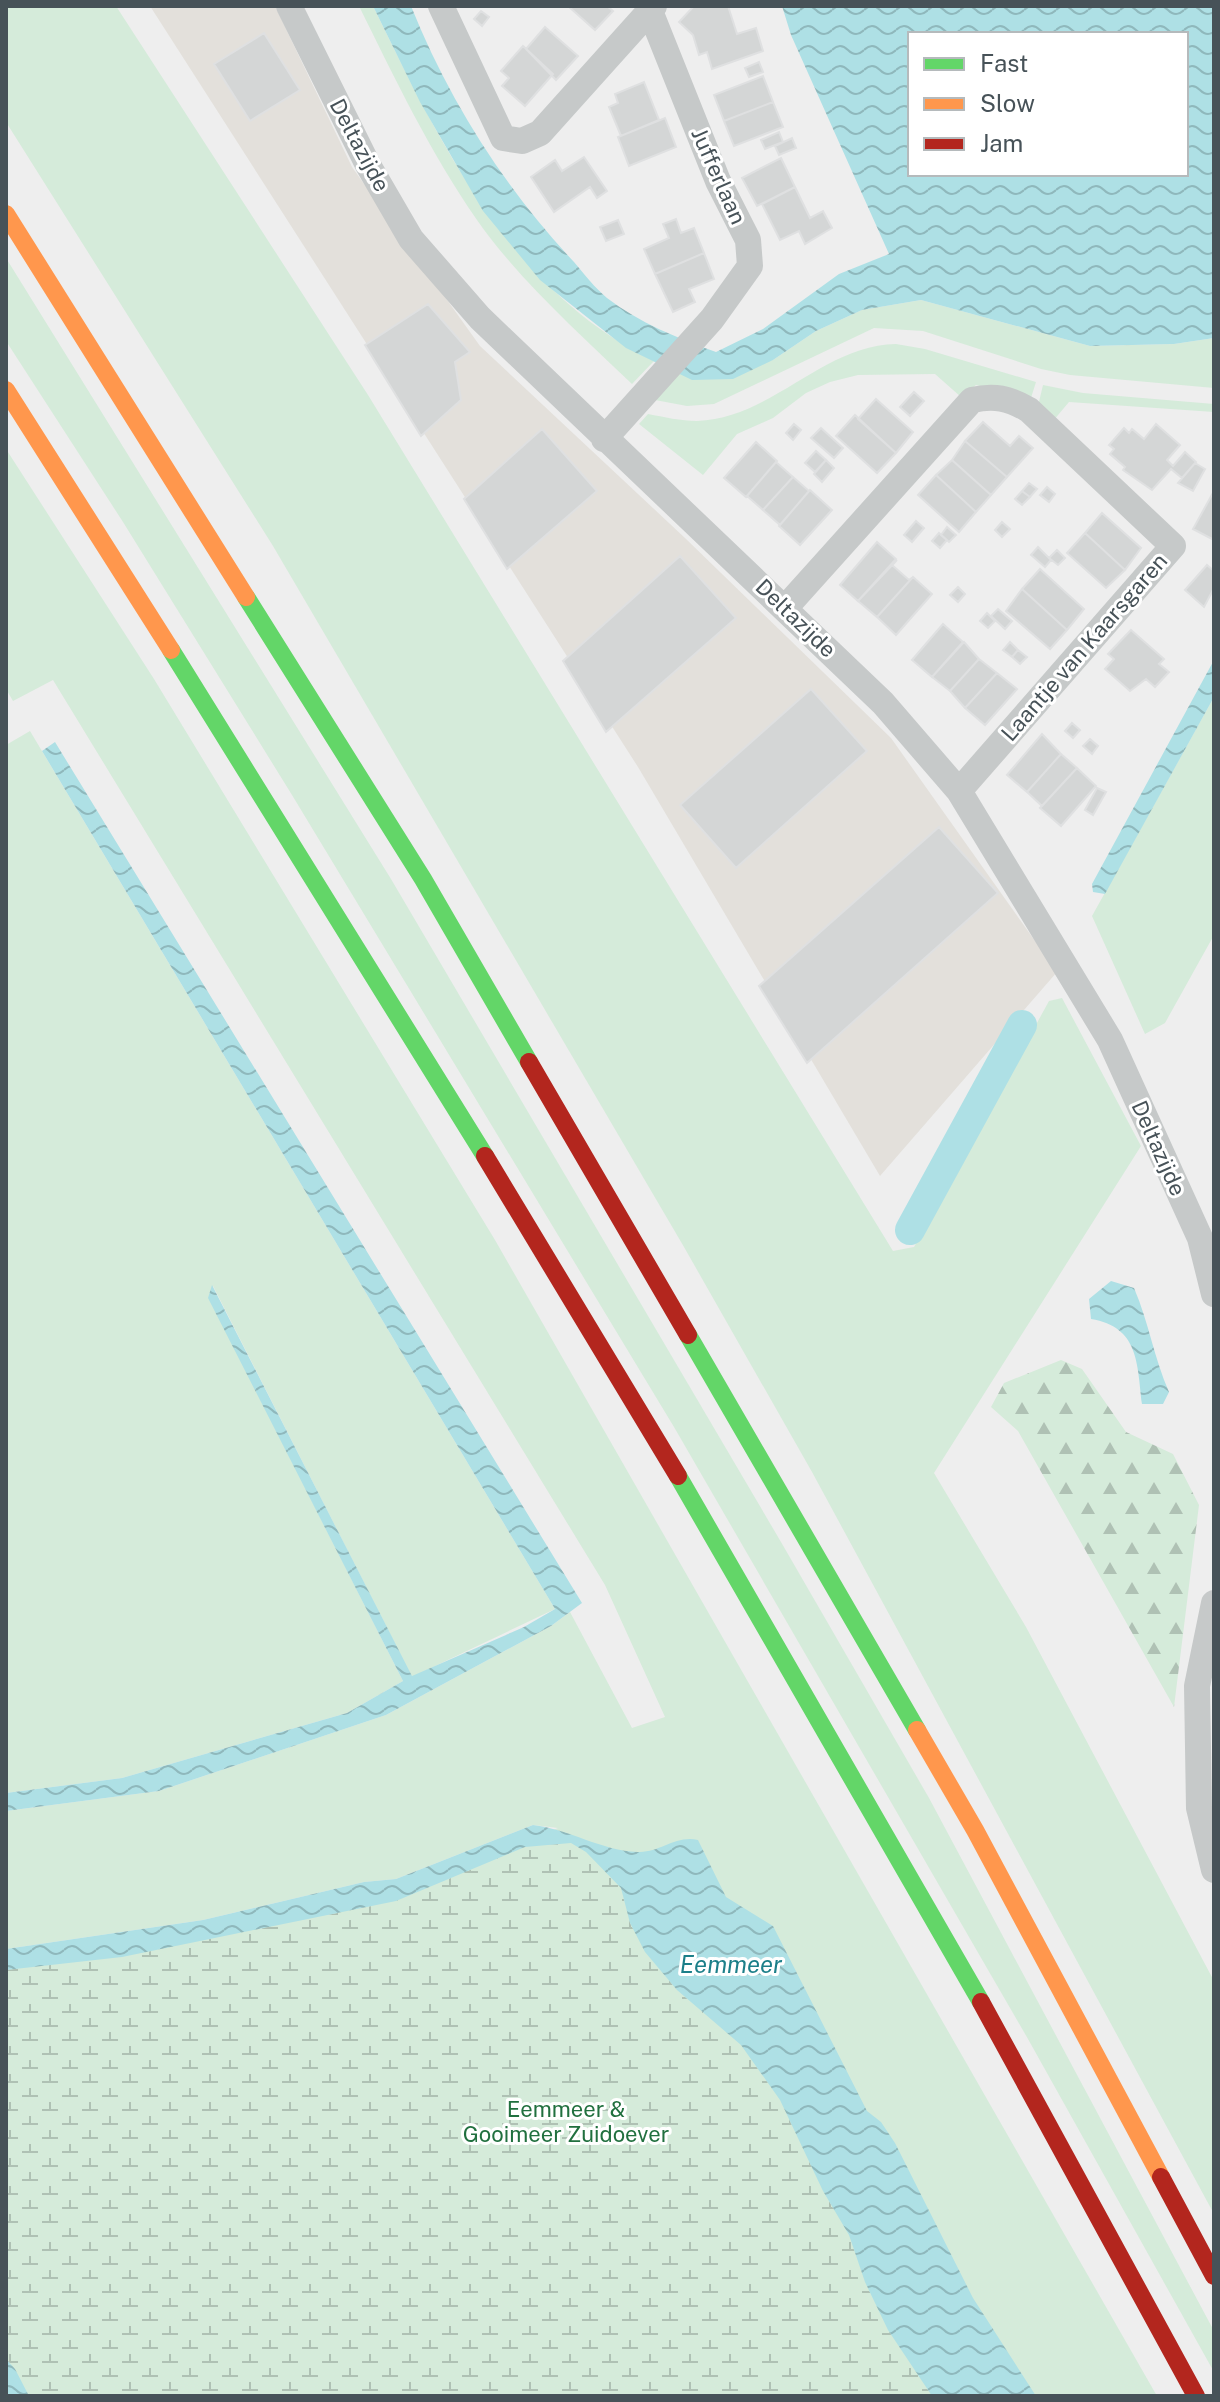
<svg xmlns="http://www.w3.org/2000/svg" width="1220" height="2402" viewBox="0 0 1220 2402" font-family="'Public Sans',sans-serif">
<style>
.commercial{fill:#e3e0db}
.green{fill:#d5ebda}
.forest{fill:url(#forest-firs)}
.wetland{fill:url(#wetland-marsh)}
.water{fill:url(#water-waves);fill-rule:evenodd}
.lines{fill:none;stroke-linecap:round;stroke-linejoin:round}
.canal{stroke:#aee0e5;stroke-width:30}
.building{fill:#d4d6d6;stroke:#dfe0e1;stroke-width:2}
.street{stroke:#c6c9c9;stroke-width:26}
.fast{stroke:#63d668;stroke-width:18}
.slow{stroke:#ff974d;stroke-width:18}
.jam{stroke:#b3261e;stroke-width:18}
.labels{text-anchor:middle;stroke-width:6;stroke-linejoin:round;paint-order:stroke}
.street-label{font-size:22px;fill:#475258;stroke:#fff}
.park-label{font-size:22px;fill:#21703f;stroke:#fff}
.water-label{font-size:24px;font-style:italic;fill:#1c7f89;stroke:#fff}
</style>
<defs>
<pattern id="forest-firs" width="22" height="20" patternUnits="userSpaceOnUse" patternTransform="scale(2)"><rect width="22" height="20" fill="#d5ebda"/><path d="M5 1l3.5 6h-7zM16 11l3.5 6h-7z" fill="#afc1b4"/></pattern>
<pattern id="wetland-marsh" width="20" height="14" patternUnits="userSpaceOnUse" patternTransform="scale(2)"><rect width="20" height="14" fill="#d5ebda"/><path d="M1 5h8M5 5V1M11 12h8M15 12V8" fill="none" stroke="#afc1b4"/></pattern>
<pattern id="water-waves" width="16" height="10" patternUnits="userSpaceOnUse" patternTransform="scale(2)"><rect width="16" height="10" fill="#aee0e5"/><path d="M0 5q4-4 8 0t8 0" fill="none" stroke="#8fb8bc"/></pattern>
</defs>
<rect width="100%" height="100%" fill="#eee"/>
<!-- commercial -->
<path class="commercial" d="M 150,6 L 275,6 L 352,167 L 480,346 L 685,538 L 891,738 L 1057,972 L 880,1176 L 638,767 Z"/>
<!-- green -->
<path class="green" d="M 6,6 L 116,6 L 368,395 L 893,1251 L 914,1247 L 1049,1001 L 1062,998 L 1141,1146 L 934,1473 L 1026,1627 L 1214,1981 L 1214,2214 L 812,1472 L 684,1247 L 273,546 L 6,122 Z
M 359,6 L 373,6 C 440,143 510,291 654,361 L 632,384 C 579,333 519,280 477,220 C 430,152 395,79 359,6 Z
M 6,258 L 391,879 L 781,1542 L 929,1798 L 1214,2331 L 1214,2372 L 1028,2039 L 674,1427 L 292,795 L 123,522 L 6,341 Z
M 921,300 L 1090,346 L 1174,344 L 1214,338 L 1214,388 L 1070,375 L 1041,369 L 923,331 L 874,328 L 714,404 L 687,406 L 655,400 L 679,374 L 773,360 L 816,331 L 862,310 Z
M 896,344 L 925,349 L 1036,382 L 1030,401 L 1023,396 L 976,385 L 961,397 L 935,374 L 858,375 L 830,382 L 806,393 L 773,418 L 737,434 L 703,475 L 639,424 L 648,414 C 664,417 681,421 697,421 C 771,419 823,345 896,344 Z
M 1043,385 L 1083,393 L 1214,404 L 1214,412 L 1069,402 L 1053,421 L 1038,406 Z
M 6,449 L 154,679 L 495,1240 L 1157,2396 L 6,2396 L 6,1961 L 357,1904 L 558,1828 L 533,1825 L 396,1879 L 364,1882 L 203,1920 L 6,1949 L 6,1811 L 159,1791 L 386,1715 L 551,1626 L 570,1612 L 632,1728 L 665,1717 L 605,1585 L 53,680 L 13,701 L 6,689 Z
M 1214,697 L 1214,935 L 1165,1023 L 1145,1034 L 1092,916 Z
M 30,731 L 555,1609 L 412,1677 L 213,1286 L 209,1298 L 403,1681 L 347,1713 L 122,1778 L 6,1793 L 6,745 Z"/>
<!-- forest -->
<path class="forest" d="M 1061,1360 L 1082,1369 L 1126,1432 L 1173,1454 L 1199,1505 L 1174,1707 L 1018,1431 L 991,1407 L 1004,1383 Z"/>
<!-- wetland -->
<path class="wetland" d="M 571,1843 L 586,1852 L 621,1888 L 630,1923 L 645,1952 L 677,1990 L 741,2045 L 780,2100 L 823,2191 L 849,2235 L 865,2282 L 888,2330 L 932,2396 L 27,2395 L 15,2369 L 6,2359 L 6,1970 L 122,1957 L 396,1901 L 525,1847 Z"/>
<!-- water -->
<path class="water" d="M 373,6 L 411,6 C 448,99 505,189 574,262 C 584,274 595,288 607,298 C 640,323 677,338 716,352 L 763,329 L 839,274 L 889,254 L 791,35 L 782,6 L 1214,6 L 1214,338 L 1174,344 L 1090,346 L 921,300 L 862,310 L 816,331 L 773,360 L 733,379 L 692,380 L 626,348 L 540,280 L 483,211 L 420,102 ZM 910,34 L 1186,34 L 1186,174 L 910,174 Z
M 1214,660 L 1214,697 L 1105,894 L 1093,892 L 1092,884 Z
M 55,742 L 582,1603 L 551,1626 L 386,1715 L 159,1791 L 6,1811 L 6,1793 L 122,1778 L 347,1713 L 403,1681 L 208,1298 L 212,1285 L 412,1676 L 524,1627 L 555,1609 L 42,751 Z
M 1111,1281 L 1134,1288 C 1149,1323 1154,1358 1169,1392 L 1163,1404 L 1142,1404 C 1137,1363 1139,1327 1091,1319 L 1089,1299 Z
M 533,1825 C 569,1829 602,1851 638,1852 C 660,1853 675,1835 698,1840 L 726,1897 L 773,1926 L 867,2111 L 881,2122 L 895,2143 L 973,2298 L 1036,2396 L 932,2396 L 888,2330 L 865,2282 L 849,2235 L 823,2191 L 780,2100 L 741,2045 L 677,1990 L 645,1952 L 630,1923 L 621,1888 L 586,1852 L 571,1843 L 525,1847 L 396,1901 L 122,1957 L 6,1970 L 6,1949 L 203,1920 L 364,1882 L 396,1879 Z
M 6,2359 L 15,2369 L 29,2396 L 6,2396 Z"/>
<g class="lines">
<!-- canal -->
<path class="canal" d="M 910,1230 L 1022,1025"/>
</g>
<!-- building -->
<path class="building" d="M 568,6 L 607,6 L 613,11 L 595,30 Z
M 694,6 L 728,6 L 737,34 L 756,28 L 763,51 L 712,69 L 707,52 L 699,55 L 693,35 L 679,22 Z
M 481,11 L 489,17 L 482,26 L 474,19 Z
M 545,27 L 578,56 L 556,80 L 526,49 Z
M 264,33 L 300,90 L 250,121 L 214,64 Z
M 523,46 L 553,74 L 525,106 L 502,86 L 509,78 L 501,71 Z
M 759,62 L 763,72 L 749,77 L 745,68 Z
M 763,76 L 773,102 L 724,121 L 714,95 Z
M 644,82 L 659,120 L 621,136 L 609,107 L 618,103 L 615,94 Z
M 773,102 L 783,127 L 734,146 L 724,121 Z
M 665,118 L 676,147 L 629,166 L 618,137 Z
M 779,132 L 783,142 L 765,149 L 761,140 Z
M 792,138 L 796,148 L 779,155 L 775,146 Z
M 584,157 L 607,191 L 597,198 L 590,187 L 554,212 L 531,177 L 555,160 L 562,171 Z
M 781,158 L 795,187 L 757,206 L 742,178 Z
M 795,187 L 810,218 L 823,211 L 832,228 L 805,244 L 799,231 L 780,240 L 762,204 Z
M 676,219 L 681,233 L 694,228 L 704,253 L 655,274 L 644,249 L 669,238 L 663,224 Z
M 618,220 L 624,234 L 606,241 L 600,227 Z
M 704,253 L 714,279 L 689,289 L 695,302 L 673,312 L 655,274 Z
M 428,304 L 470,352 L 455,362 L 461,400 L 421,436 L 365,345 Z
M 914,392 L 924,401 L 910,416 L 900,407 Z
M 876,399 L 913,432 L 896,453 L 858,419 Z
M 855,415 L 896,453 L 877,473 L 836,436 Z
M 983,422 L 1010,446 L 1019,436 L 1033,448 L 1007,477 L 965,441 Z
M 794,424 L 801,430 L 793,440 L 786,433 Z
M 1156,424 L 1180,445 L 1167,460 L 1173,466 L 1185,452 L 1196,462 L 1182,478 L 1171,469 L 1152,490 L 1123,470 L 1125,467 L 1110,454 L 1114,449 L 1109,445 L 1124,428 L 1129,433 L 1132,429 L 1144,439 Z
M 821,428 L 843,448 L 834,458 L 811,438 Z
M 542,429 L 597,491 L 507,569 L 464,499 Z
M 965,441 L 1007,477 L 991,495 L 952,460 Z
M 756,442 L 777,461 L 746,497 L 724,478 Z
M 816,451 L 826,460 L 815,472 L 805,463 Z
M 826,460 L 834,468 L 822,482 L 814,474 Z
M 952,460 L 991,495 L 976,512 L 936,475 Z
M 776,462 L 793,477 L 763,510 L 747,496 Z
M 1195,463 L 1205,469 L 1193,491 L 1178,483 Z
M 936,475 L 976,512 L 959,532 L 918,495 Z
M 793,477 L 809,491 L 780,525 L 763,510 Z
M 1029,483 L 1037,489 L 1030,497 L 1022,491 Z
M 1047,487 L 1055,494 L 1049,502 L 1040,495 Z
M 810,490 L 832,510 L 800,545 L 779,526 Z
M 1022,491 L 1030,497 L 1022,505 L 1015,499 Z
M 1214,491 L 1214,540 L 1193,529 Z
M 1102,513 L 1141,548 L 1125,570 L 1085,533 Z
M 916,521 L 924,528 L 912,542 L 904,535 Z
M 1002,522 L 1010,529 L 1002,537 L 995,530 Z
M 947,527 L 956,535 L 949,542 L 941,535 Z
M 939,533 L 947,540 L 940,548 L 932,541 Z
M 1085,533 L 1125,570 L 1106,588 L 1067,553 Z
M 877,542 L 896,559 L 858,601 L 840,585 Z
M 1038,547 L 1051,560 L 1045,567 L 1031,555 Z
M 1057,550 L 1065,558 L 1058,565 L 1049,558 Z
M 680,556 L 736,618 L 606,732 L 563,661 Z
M 897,560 L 892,565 L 909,580 L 913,577 L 877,617 L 858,601 Z
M 1207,565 L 1214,571 L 1214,588 L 1204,607 L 1185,590 Z
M 1040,569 L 1084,609 L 1067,630 L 1022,589 Z
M 913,577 L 932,594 L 896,635 L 877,617 Z
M 958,587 L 965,594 L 958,602 L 950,595 Z
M 1022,589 L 1067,630 L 1050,649 L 1006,611 Z
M 998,609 L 1012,621 L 1005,629 L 991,616 Z
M 987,613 L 995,621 L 988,628 L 980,621 Z
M 943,624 L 963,642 L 932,677 L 912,660 Z
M 1131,630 L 1164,659 L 1159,664 L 1169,672 L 1155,687 L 1146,679 L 1130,691 L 1105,669 L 1114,659 L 1108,654 Z
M 964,642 L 979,659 L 950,691 L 932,677 Z
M 1010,642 L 1018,650 L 1012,657 L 1003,650 Z
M 1018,650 L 1027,657 L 1020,664 L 1012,657 Z
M 979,659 L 997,673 L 965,708 L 950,691 Z
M 997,673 L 1017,689 L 985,725 L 965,708 Z
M 811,689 L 867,751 L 736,868 L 680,805 Z
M 1072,723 L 1080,730 L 1073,738 L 1065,731 Z
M 1042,734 L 1061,754 L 1027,792 L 1007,775 Z
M 1090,739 L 1098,746 L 1092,754 L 1083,746 Z
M 1061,754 L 1077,768 L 1042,806 L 1027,792 Z
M 1077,768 L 1096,786 L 1061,826 L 1040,808 Z
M 1097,788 L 1106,792 L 1093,815 L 1085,810 Z
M 939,827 L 998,893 L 807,1063 L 759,986 Z"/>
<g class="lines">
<!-- street -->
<path class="street" d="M 289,6 L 368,165 L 411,239 L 480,318 L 883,703 L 959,791 L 1110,1040 L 1200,1238 L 1214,1294
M 441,6 L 503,138 L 522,141 L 540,133 L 654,6
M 604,439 L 712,319 L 750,266 L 748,240 L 718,181 L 650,11
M 786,607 L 972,400 C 994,395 1009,398 1029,410 L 1173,546 L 959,791
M 1214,1603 L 1197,1686 L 1199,1808 L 1214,1870"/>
<!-- fast -->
<path class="fast" d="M 246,597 L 423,879 L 529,1062
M 171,650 L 485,1156
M 688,1335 L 917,1730
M 678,1476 L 981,2002"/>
<!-- slow -->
<path class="slow" d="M 6,214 L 246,597
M 6,390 L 171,650
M 917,1730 L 975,1830 L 1161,2177"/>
<!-- jam -->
<path class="jam" d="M 529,1062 L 688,1335
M 485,1156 L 678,1476
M 981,2002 L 1196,2396
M 1161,2177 L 1214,2276"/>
</g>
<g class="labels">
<!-- street labels -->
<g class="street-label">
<text transform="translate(360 145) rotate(62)" y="8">Deltazijde</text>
<text transform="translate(719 176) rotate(66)" y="8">Jufferlaan</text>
<text transform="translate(796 618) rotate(44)" y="8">Deltazijde</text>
<text transform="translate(1084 647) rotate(-49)" y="8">Laantje van Kaarsgaren</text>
<text transform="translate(1159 1148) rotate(66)" y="8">Deltazijde</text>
</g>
<!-- park labels -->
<g class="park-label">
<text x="566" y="2117">Eemmeer &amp;<tspan x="566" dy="25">Gooimeer Zuidoever</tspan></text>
</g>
<!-- water labels -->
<g class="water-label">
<text x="731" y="1973">Eemmeer</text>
</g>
</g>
<!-- border -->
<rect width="1220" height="2402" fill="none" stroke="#475258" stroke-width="16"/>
<!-- legend -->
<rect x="908" y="32" width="280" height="144" fill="#ffffff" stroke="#b5babc" stroke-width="2"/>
<rect x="924" y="58" width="40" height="12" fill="#63d668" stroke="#b5babc" stroke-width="2"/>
<text x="980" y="72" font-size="24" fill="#475258">Fast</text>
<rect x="924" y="98" width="40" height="12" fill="#ff974d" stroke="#b5babc" stroke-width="2"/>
<text x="980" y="112" font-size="24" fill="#475258">Slow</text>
<rect x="924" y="138" width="40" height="12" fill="#b3261e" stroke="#b5babc" stroke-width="2"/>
<text x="980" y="152" font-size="24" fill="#475258">Jam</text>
</svg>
